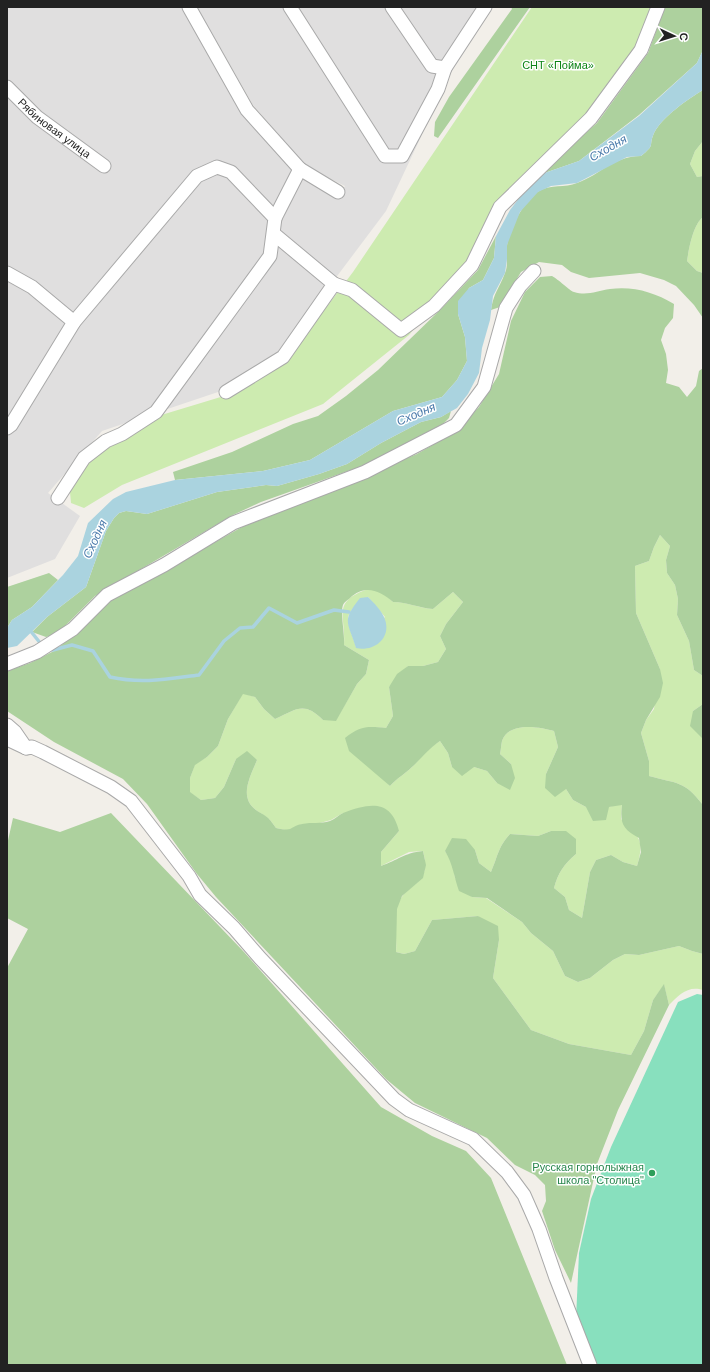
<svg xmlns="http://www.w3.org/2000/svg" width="710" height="1372" viewBox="0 0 710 1372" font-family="Helvetica,sans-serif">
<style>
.residential{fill:#e0dfdf}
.grass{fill:#cdebb0;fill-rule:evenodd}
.forest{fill:#add19e}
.pitch{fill:#88e0be}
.water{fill:#aad3df}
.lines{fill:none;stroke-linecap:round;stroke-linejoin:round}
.stream{stroke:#aad3df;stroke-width:3.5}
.minor-casing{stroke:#a9a9a9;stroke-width:15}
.minor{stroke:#fff;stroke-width:13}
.leisure-dot{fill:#2e9e5b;stroke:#fff;stroke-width:1.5}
.labels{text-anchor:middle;stroke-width:3;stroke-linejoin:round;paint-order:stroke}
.park-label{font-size:11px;fill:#0c8416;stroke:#fff}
.street-label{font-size:11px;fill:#222;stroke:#fff}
.leisure-label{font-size:11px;fill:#27864d;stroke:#fff;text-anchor:end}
.water-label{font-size:12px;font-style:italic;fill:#4a7aab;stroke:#fff}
</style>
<rect width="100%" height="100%" fill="#f2efe9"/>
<!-- residential -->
<path class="residential" d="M 7,7 L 182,7 L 242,113 L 292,170 L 337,199 L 345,186 L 308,168 L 253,105 L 197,7 L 493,7 L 452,71 L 386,211 L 280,352 L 221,391 L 102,431 L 48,493 L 80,516 L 55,559 L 7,578 Z"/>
<!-- grass -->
<path class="grass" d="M 532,7 L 653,7 L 638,46 L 590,113 L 498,206 L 468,263 L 409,335 L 323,404 L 122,485 L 84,508 L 71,503 L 70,492 L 85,463 L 158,416 L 224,396 L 285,362 L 353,272 Z
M 703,141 L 703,176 L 697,177 L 690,164 L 695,151 Z
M 703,217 L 703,273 L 697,271 L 687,261 C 689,248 693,225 703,217 Z
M 660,535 L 670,546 L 666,560 L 667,573 L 675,585 L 678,599 L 677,615 L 689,641 L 694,670 L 703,676 L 703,704 L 693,711 L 703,739 L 703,805 C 684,780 677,784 649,776 L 649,761 L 641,733 L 646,720 L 654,709 L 660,669 L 636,613 L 635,566 L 649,561 L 654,547 Z
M 368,589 L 383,592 L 393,602 C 408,602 418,608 433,609 L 453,592 L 463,602 L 446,624 L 440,636 L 446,649 L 438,662 L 423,666 L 408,666 L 389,687 L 393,716 L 386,728 L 372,727 L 385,780 L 390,786 C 397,778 405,774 412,767 C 422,757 428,748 440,741 L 448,753 L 452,767 L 474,767 L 487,771 L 497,783 L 511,764 L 500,754 C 501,750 501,745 502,741 C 509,721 540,727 554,731 L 558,747 L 546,774 L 566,789 L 573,800 L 586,807 L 608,807 L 622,804 L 621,819 C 639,837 645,839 637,866 L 623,862 L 611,855 L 596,860 L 590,872 L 582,918 L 569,910 L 565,897 L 554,888 C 558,873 564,864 576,854 L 551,831 L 538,836 L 510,834 C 498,847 498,856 491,872 L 479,863 L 475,850 L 445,851 L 453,863 L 455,878 L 472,897 L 486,898 L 522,922 L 531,933 L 553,951 L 565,976 L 578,982 L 590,978 L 613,960 L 625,954 L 639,955 L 679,946 L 692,951 L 703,954 L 703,990 C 688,985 679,995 669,1005 L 664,985 L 653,1000 L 644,1031 L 631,1055 L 569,1044 L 531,1030 L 493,978 L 499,940 L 478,916 L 432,920 L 415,951 L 404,954 L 396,952 C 397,938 394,922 397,908 C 404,880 433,889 423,851 L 409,852 L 381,866 L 381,852 L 399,831 L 343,813 L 331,820 L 316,824 L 302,824 L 290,831 L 276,828 C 268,816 267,818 256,810 C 238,797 251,775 257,760 L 236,759 L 224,787 L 215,798 L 201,800 L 189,792 L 190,778 L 195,764 L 207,757 L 218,746 L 228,719 L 243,693 L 255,697 L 264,709 L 275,719 C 297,709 304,701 323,720 L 336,720 L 357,684 L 366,674 L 369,660 L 344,645 C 346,615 331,602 368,589 ZM 368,597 L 385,617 L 356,647 C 348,620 339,615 368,597 Z"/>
<!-- forest -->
<path class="forest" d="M 511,7 L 530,7 L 438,138 L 434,136 L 435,122 L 449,97 L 512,9 Z
M 665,7 L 703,7 L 703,50 L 697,63 L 639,115 L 579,161 L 536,176 L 597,123 L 648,53 Z
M 703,90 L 703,141 L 695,151 L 690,164 L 697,177 L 703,176 L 703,217 C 693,225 689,248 687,261 L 697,271 L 703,273 L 703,318 L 694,305 L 676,286 L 664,280 L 640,273 L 589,278 L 571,272 L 562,265 L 539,262 L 521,272 L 500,307 L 491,310 C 494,292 499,289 505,273 C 509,264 505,255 507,246 C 508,230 525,199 539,191 C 551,184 565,188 577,183 C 602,174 611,157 641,156 C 656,144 648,147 654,133 C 662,117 688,99 703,90 Z
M 496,236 L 494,258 L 483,280 L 469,288 L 458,314 L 465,337 L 467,361 L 457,380 L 442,397 L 393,411 L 310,460 L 263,471 L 175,480 L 173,472 L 232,452 L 293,424 L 318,416 L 346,396 L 378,370 L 439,311 L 478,270 Z
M 552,276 C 558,279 570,291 574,292 C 587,296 597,291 610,289 C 633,286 654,292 674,304 L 673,318 L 665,328 L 661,340 L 666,354 L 668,370 L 666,383 L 679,387 L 687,397 L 696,386 L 699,371 L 703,368 L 703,676 L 694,670 L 689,641 L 677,615 L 678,599 L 675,585 L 667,573 L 666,560 L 670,546 L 660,535 L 654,547 L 649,561 L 635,566 L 636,613 L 660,669 L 663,683 L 660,697 L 646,720 L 641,733 L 649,761 L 649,776 C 677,784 684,780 703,805 L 703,954 L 692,951 L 679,946 L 639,955 L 625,954 L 613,960 L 590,978 L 578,982 L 565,976 L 553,951 L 531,933 L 522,922 L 487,898 L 472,897 L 459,891 C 454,877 453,864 445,851 L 452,838 L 466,839 L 475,850 L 479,863 L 491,872 C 498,856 498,847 510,834 L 538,836 L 551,831 L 566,831 L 576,839 L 576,854 C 564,864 558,873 554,888 L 565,897 L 569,910 L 582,918 L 590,872 L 596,860 L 611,855 L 623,862 L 637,866 L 641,852 L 639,838 C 622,829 620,823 622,805 L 609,807 L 606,820 L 593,821 L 586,807 L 573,800 L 566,789 L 555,797 L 545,788 L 546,774 L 558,747 L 554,731 C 540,727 509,721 502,741 C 501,745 501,750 500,754 L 511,764 L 515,778 L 510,790 L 497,783 L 487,771 L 474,767 L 462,776 L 452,767 L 448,753 L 440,741 C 428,749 423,757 412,767 C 405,774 397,778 390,786 L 349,751 L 345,738 C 360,726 367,726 386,728 L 393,716 L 389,687 L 397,674 L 408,666 L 423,666 L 438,662 L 446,649 L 440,636 L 446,624 L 463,602 L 453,592 L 433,609 C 419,608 407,602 393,602 C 380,590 364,584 350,598 C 348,600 344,602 343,605 C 340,613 345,634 344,645 L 369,660 L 366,674 L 357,684 L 336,721 L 323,720 C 304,701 297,709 275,719 L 264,709 L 255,697 L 243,694 L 228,719 L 218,746 L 207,757 L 195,765 L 190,778 L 190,792 L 201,800 L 215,798 L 224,787 L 236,759 L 247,751 L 257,760 C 251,775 238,797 256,810 C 268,818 267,815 276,828 C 295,832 288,827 302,824 C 312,822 320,824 330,821 C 335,819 339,815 343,813 C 370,803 391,799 399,831 L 381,852 L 381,866 C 398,860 404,853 423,851 L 426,865 L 423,878 L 402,896 L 397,909 L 396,952 L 404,954 L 415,951 L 432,920 L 478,916 L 498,926 L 499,940 L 493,978 L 531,1030 L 569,1044 L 631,1055 L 644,1031 L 653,1000 L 664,984 L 669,1005 L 618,1110 L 597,1164 L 571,1283 L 555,1250 L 542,1211 L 546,1201 L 545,1185 L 535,1175 L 515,1165 L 487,1138 L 415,1103 L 386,1079 L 216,897 L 197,874 L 147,804 L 123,779 L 54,742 L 7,711 L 7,671 L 30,663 L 56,650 L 113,599 L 251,522 L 417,454 L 455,432 L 479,407 L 499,374 L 511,321 L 525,292 L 540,277 Z
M 451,411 L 449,418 L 443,424 L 407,444 L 362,466 L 261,502 L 233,515 L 95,596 L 65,626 L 53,635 L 46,637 L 32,632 L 47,617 L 86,587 L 106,531 L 114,518 L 119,513 L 126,511 L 147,514 L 217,492 L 266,485 L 277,486 L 319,474 L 347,464 L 381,443 L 421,422 L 441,417 Z
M 49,573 L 58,580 L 32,607 L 12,620 L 7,628 L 7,587 Z
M 703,704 L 703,739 L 690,726 L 693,711 Z
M 111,813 L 244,952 L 381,1107 L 432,1136 L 466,1151 L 491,1178 L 567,1365 L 7,1365 L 7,968 L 28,929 L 7,918 L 7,845 L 13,818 L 60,832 Z"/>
<!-- pitch -->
<path class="pitch" d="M 697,994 L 703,995 L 703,1365 L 595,1365 L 576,1319 L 579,1253 L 591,1199 L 611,1147 L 678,1002 Z"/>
<!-- water -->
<path class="water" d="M 703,50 L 703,90 C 688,99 662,117 654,133 C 648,147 656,144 641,156 L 627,157 L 577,183 L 551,186 L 538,192 L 520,212 L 507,245 L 507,259 L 505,273 L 493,296 L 490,320 L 482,348 L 479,373 L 468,394 L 457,408 L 441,417 L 421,422 L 381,443 L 347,464 L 319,474 L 277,486 L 266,485 L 217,492 L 147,514 L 126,511 L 119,513 L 114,518 L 106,531 L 86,587 L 47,617 L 17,646 L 7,648 L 7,628 L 12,620 L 32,607 L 63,575 L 78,556 L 88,523 L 113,499 L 126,492 L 175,480 L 263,471 L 310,460 L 393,411 L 442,397 L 457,380 L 467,361 L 465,337 L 458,314 L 458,301 L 469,288 L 483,280 L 494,258 L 496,236 L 510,210 L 536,176 L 579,161 L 639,116 L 697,63 Z
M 368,597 C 374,603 381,610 384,617 C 393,637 375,652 356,648 C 348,621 341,622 360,598 Z"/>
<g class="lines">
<!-- stream -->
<path class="stream" d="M 29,629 L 41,644
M 48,649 L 53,650 L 72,645 L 93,651 L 110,677 C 142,684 167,679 199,675 L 224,641 L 240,628 L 253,627 L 269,608 L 297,623 L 334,610 L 349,612"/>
<defs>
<g id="minor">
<path d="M 189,7 L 247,110 L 300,169 L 275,218"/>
<path d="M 290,7 L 385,156 L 402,156 L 438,89 L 445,68"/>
<path d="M 392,7 L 432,66 L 445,68 L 485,7"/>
<path id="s1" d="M 7,87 L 37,117 L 104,166"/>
<path d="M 300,169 L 338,192"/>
<path d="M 7,273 L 32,287 L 74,322"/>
<path d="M 334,284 L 352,290 L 401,330 L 434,306 L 472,265 L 500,207 L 591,118 L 641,50 L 658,7"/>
<path d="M 226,392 L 283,357 L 334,284 L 274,234"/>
<path d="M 7,428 L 11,425 L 74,322 L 197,176 L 217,167 L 231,172 L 275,218 L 270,256 L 156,412 L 122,434 L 106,441 L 84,458 L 58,498"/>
<path d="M 7,664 L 37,652 L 73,629 L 107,595 L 164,565 L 233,523 L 365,472 L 456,425 L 484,387 L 506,308 L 520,286 L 534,271"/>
<path d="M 7,725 L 15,732 L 26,748"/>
<path d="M 7,739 L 26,748 L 32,747 L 43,752 L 111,787 L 131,801 L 189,876 L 200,895 L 234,928 L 260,958 L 394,1099 L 409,1110 L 473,1139 L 507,1172 L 524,1195 L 539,1229 L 556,1278 L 590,1365"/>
</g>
</defs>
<!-- minor casing -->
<use href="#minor" class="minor-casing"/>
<!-- minor -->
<use href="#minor" class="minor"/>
</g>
<!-- markers -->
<circle class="leisure-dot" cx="652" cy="1173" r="4"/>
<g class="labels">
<!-- park labels -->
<g class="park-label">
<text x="558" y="69">СНТ «Пойма»</text>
</g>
<!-- street labels -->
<g class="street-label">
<text dy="4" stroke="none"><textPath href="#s1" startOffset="63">Рябиновая улица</textPath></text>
</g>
<!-- leisure labels -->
<g class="leisure-label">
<text x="644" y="1171">Русская горнолыжная<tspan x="644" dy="13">школа "Столица"</tspan></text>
</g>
<!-- water labels -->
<g class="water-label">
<text transform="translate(608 148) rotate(-30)" y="4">Сходня</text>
<text transform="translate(416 414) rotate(-23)" y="4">Сходня</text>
<text transform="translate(95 539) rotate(-65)" y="4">Сходня</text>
</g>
</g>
<!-- border -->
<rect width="710" height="1372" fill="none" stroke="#222222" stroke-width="16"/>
<!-- north arrow -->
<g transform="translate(674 36) rotate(94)" stroke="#ffffff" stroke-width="3" paint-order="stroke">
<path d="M0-3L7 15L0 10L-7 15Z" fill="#222222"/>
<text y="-6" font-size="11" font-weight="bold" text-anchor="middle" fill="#222222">С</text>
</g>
</svg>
